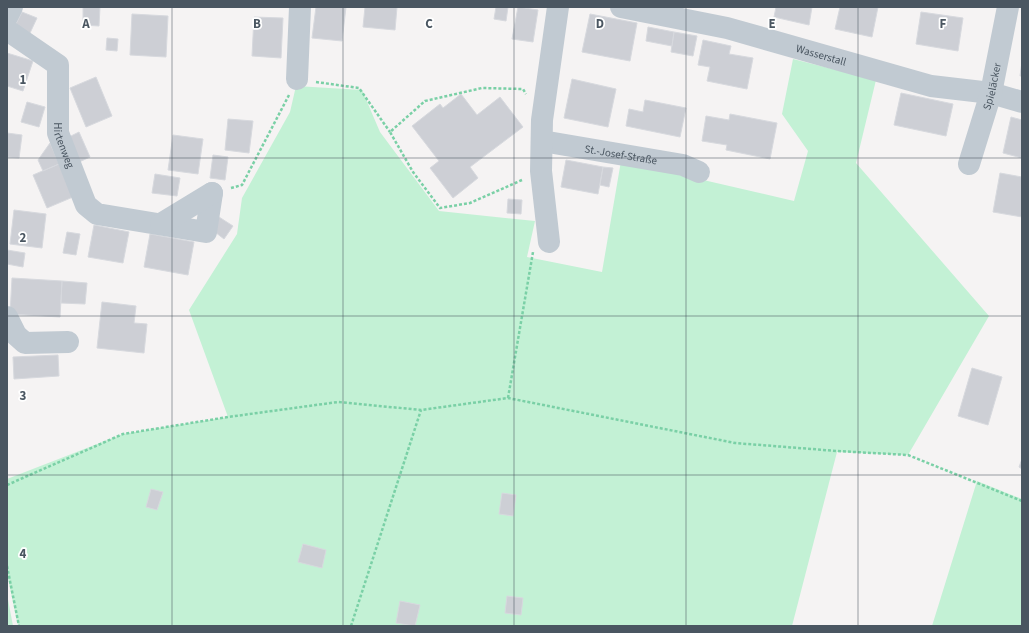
<svg xmlns="http://www.w3.org/2000/svg" width="1029" height="633" viewBox="0 0 1029 633" font-family="'Source Sans 3',sans-serif">
<style>
.green{fill:#c3f1d5}
.building{fill:#cdcfd5;stroke:#d7d9de}
.lines{fill:none;stroke-linecap:round;stroke-linejoin:round}
.path{stroke:#7ad0a6;stroke-width:2.5;stroke-dasharray:3 2;stroke-linecap:butt}
.minor{stroke:#c1cad2;stroke-width:22}
.grid{fill:none;stroke:#4a5661;stroke-width:1;stroke-opacity:0.55}
.labels{text-anchor:middle;stroke-width:3.5;stroke-linejoin:round;paint-order:stroke}
.street-label{font-size:11px;fill:#4a5661;stroke:#fff}
.grid-label{font-size:13px;text-anchor:middle;font-weight:bold;fill:#4a5661;stroke:#fff;stroke-width:3.5;stroke-linejoin:round;paint-order:stroke}
</style>
<rect width="100%" height="100%" fill="#f5f3f3"/>
<!-- green -->
<path class="green" d="M 793,59 L 876,80 L 856,163 L 989,316 L 908,455 L 837,452 L 792,626 L 18,626 L 7,574 L 7,479 L 123,434 L 228,417 L 189,310 L 237,234 L 242,198 L 290,112 L 296,86 L 362,90 L 380,132 L 439,211 L 535,221 L 527,257 L 602,272 L 621,161 L 794,201 L 808,151 L 782,114 Z
M 977,481 L 1022,499 L 1022,626 L 932,626 Z
M 7,594 L 13,626 L 7,626 Z"/>
<!-- building -->
<path class="building" d="M 83,7 L 100,7 L 99,26 L 83,25 Z
M 316,7 L 346,7 L 342,41 L 312,38 Z
M 365,7 L 397,7 L 395,30 L 363,27 Z
M 496,7 L 508,7 L 506,21 L 494,19 Z
M 518,7 L 538,10 L 533,42 L 512,39 Z
M 776,7 L 812,7 L 809,25 L 774,17 Z
M 840,7 L 878,7 L 872,37 L 835,29 Z
M 22,12 L 37,18 L 30,33 L 15,26 Z
M 921,12 L 963,18 L 958,51 L 916,44 Z
M 132,14 L 168,16 L 166,57 L 130,55 Z
M 590,14 L 637,23 L 630,61 L 582,52 Z
M 254,17 L 283,18 L 281,58 L 252,56 Z
M 648,27 L 674,32 L 672,46 L 646,41 Z
M 674,32 L 697,36 L 693,56 L 671,52 Z
M 107,38 L 118,39 L 117,51 L 106,50 Z
M 703,40 L 731,46 L 729,54 L 753,58 L 747,89 L 707,81 L 710,67 L 698,65 Z
M 7,53 L 33,61 L 23,91 L 7,86 Z
M 1022,62 L 1022,76 L 1020,76 Z
M 96,77 L 112,116 L 86,127 L 70,88 Z
M 572,79 L 616,89 L 608,127 L 564,118 Z
M 901,93 L 953,104 L 946,136 L 894,125 Z
M 461,94 L 477,115 L 500,97 L 523,127 L 470,167 L 478,178 L 453,198 L 430,168 L 439,161 L 412,126 L 440,104 L 443,108 Z
M 645,100 L 686,108 L 680,137 L 626,126 L 629,109 L 643,112 Z
M 27,102 L 45,107 L 39,127 L 21,122 Z
M 730,114 L 777,123 L 770,159 L 726,150 L 727,145 L 702,141 L 706,116 L 729,120 Z
M 1011,117 L 1022,120 L 1022,158 L 1003,153 Z
M 228,119 L 253,121 L 249,153 L 225,150 Z
M 79,132 L 90,157 L 77,163 L 67,138 Z
M 7,133 L 22,135 L 19,158 L 7,157 Z
M 173,135 L 203,139 L 198,174 L 168,170 Z
M 50,143 L 59,164 L 43,171 L 38,160 Z
M 213,155 L 228,157 L 225,180 L 210,178 Z
M 566,160 L 603,167 L 598,194 L 561,187 Z
M 59,164 L 73,197 L 47,208 L 33,175 Z
M 603,167 L 613,168 L 609,187 L 600,185 Z
M 1000,173 L 1022,177 L 1022,217 L 993,212 Z
M 155,174 L 180,178 L 177,196 L 152,193 Z
M 508,199 L 522,200 L 521,214 L 507,213 Z
M 14,210 L 46,214 L 42,248 L 10,244 Z
M 219,217 L 233,226 L 224,239 L 211,229 Z
M 94,225 L 129,232 L 123,263 L 88,257 Z
M 67,232 L 80,234 L 76,255 L 63,253 Z
M 150,234 L 194,242 L 188,275 L 144,267 Z
M 7,250 L 25,253 L 23,267 L 7,264 Z
M 12,278 L 62,281 L 60,317 L 10,314 Z
M 62,281 L 87,283 L 85,304 L 61,303 Z
M 102,302 L 136,306 L 134,323 L 147,324 L 144,353 L 97,348 Z
M 58,355 L 59,376 L 14,379 L 13,357 Z
M 972,368 L 1002,377 L 988,425 L 958,416 Z
M 1022,459 L 1022,469 L 1019,467 Z
M 151,489 L 163,492 L 157,510 L 146,507 Z
M 502,493 L 516,495 L 513,516 L 499,514 Z
M 303,544 L 326,550 L 322,568 L 298,562 Z
M 507,596 L 523,598 L 521,615 L 505,613 Z
M 400,601 L 420,605 L 415,626 L 396,623 Z"/>
<g class="lines">
<!-- path -->
<path class="path" d="M 316,82 L 359,88 L 390,132
M 522,180 L 470,203 L 440,208 L 413,172 L 390,132 L 425,101 L 482,88 L 523,89 L 526,94
M 231,188 L 242,185 L 289,95
M 508,398 L 533,252
M 7,485 L 123,434 L 228,417 L 338,402 L 421,410 L 508,398 L 735,443 L 837,451 L 908,455 L 1022,501
M 7,566 L 19,626
M 351,626 L 421,410"/>
<!-- minor -->
<g class="minor">
<path id="s1" d="M 621,7 L 727,28 L 931,86 L 991,93 L 1022,102"/>
<path d="M 7,17 L 12,7"/>
<path id="s2" d="M 7,30 L 58,65 L 58,133 L 86,205 L 97,214 L 206,232 L 212,193"/>
<path d="M 297,79 L 300,7"/>
<path id="s3" d="M 542,141 L 683,165 L 699,172"/>
<path id="s4" d="M 969,164 L 991,93 L 1008,7"/>
<path d="M 161,224 L 212,193"/>
<path d="M 549,242 L 541,171 L 542,120 L 558,7"/>
<path d="M 7,317 L 16,335 L 25,343 L 68,342"/>
</g>
</g>
<!-- grid -->
<path class="grid" d="M 172,7 L 172,626M 343,7 L 343,626M 514,7 L 514,626M 686,7 L 686,626M 858,7 L 858,626M 7,158 L 1022,158M 7,316 L 1022,316M 7,475 L 1022,475"/>
<g class="labels">
<!-- street labels -->
<g class="street-label">
<text dy="4" stroke="none"><textPath href="#s1" startOffset="206">Wasserstall</textPath></text>
<text dy="4" stroke="none"><textPath href="#s4" startOffset="81">Spieläcker</textPath></text>
<text dy="4" stroke="none"><textPath href="#s2" startOffset="143">Hirtenweg</textPath></text>
<text dy="4" stroke="none"><textPath href="#s3" startOffset="80">St.-Josef-Straße</textPath></text>
</g>
</g>
<g class="grid-label">
<text x="86" y="28">A</text>
<text x="257" y="28">B</text>
<text x="429" y="28">C</text>
<text x="600" y="28">D</text>
<text x="772" y="28">E</text>
<text x="943" y="28">F</text>
<text x="23" y="84">1</text>
<text x="23" y="242">2</text>
<text x="23" y="400">3</text>
<text x="23" y="558">4</text>
</g>
<!-- border -->
<rect width="1029" height="633" fill="none" stroke="#4a5661" stroke-width="16"/>
</svg>
